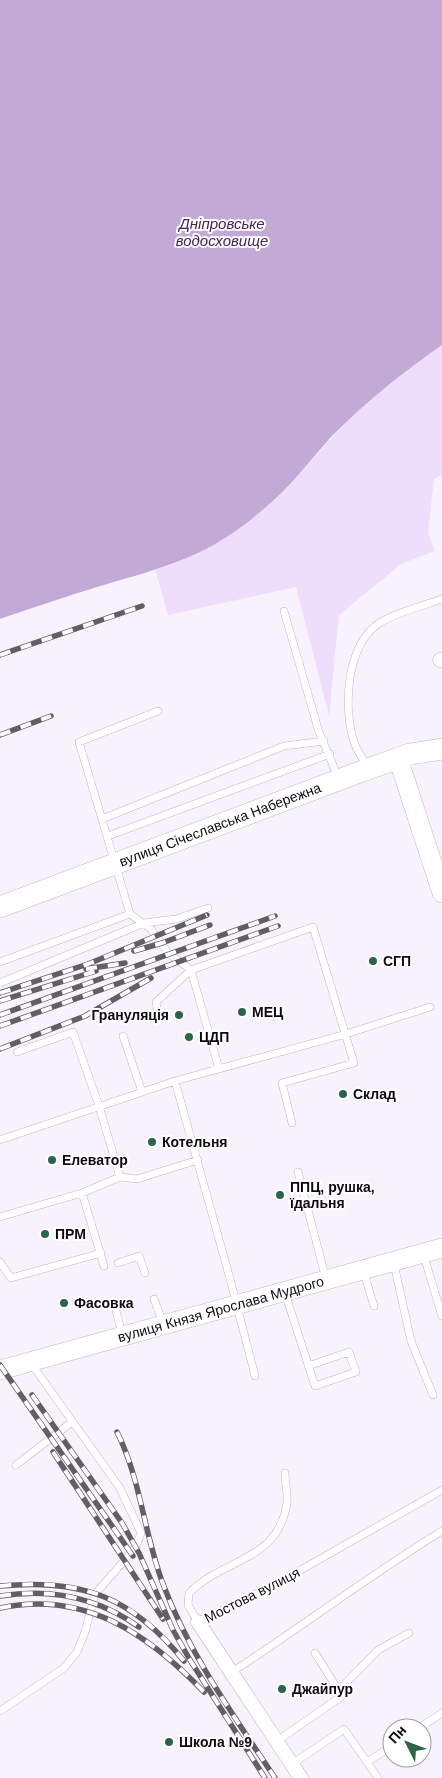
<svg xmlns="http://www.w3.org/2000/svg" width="442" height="1778" viewBox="0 0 442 1778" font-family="Arial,sans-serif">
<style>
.green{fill:#efdefb}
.water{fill:#c3a9d6}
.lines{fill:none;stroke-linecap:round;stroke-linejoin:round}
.lane-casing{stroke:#c2b4cb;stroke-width:8}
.street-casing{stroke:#c2b4cb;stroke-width:15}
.secondary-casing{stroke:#c2b4cb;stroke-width:20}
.primary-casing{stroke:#c2b4cb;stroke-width:22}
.lane{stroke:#fff;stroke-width:7}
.street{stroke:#fff;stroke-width:14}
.secondary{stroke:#fff;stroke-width:19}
.primary{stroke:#fff;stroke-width:21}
.rail-casing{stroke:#635d66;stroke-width:5.5}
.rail{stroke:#fff;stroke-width:4;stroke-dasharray:11;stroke-linecap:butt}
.poi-dot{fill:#2c6349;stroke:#fff;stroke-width:2}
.labels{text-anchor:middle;stroke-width:4;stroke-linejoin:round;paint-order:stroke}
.street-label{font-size:14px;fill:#0e0911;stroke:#fff}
.poi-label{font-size:14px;font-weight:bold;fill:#0e0911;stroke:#fff;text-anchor:start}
.water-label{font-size:15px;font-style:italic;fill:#46235a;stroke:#fff}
</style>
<rect width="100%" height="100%" fill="#f8f2fc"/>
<!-- green -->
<path class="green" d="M 442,345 L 442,475 L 434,479 L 428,533 L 435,551 L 401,564 L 339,615 L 329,716 L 296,587 L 168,615 L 155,569 C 211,552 256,519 296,477 C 317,456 334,433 355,413 C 382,387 412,366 442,345 Z"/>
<!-- water -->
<path class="water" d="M 0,0 L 442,0 L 442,345 C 402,373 365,402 331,437 C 320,449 310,462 299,474 C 281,495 259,514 237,530 C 194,561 147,572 97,587 C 64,597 32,608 0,619 Z"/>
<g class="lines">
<defs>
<path id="lane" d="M 284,611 L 319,732 L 338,777
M 158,711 L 79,742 L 130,914 L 151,929 L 168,953 L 191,970 L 219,1069
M 367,766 C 363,759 357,751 354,742 C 343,708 346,647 378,624 C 391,614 425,605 442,599
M 102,819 L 284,746 L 324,741
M 108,836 L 330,754
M 0,962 L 130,914
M 0,983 L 144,923 L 176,919 L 208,908
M 158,1014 L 156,1002 L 191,970 L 313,927 L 354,1063 L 282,1083 L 292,1123
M 123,1036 L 142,1092
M 17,1052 L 73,1032 L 99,1106 L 120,1177
M 175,1081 L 229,1275 L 255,1376
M 0,1140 L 175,1081 L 346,1034 L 430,1007
M 298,1172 L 326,1279
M 82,1193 L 104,1266
M 0,1217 L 82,1193 L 120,1177 L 137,1179 L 198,1160
M 423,1253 L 442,1316
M 0,1262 L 11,1278 L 101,1253
M 118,1263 L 139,1256 L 145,1273
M 394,1264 L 411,1341 L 433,1395
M 363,1270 L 374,1306
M 285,1293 L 315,1386 L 356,1372 L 349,1352 L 308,1366
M 154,1299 L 163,1323
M 116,1311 L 122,1334
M 16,1465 L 72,1422
M 285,1473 C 285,1482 288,1494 287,1503 C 278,1562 225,1557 189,1593 L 188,1605 L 198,1622 L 274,1585 L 442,1490
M 232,1672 C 303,1626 370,1575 442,1531
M 339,1690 L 378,1650 L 409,1633
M 0,1711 L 64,1668 L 77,1652 L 85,1632 L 95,1594 L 124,1561 L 136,1546 L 141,1533 L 120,1488 L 30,1362
M 419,1728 L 442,1713
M 277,1741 L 342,1696 L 315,1653
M 367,1762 L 392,1746
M 292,1764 L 344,1729 L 378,1778"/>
<path id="street" d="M 440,660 L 442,660
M 198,1622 L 301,1778"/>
<g id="secondary">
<path d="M 398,758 L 442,893"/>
<path id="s1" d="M 0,1370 L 442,1248"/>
</g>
<g id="primary">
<path id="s2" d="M 0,907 L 357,773 L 410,754 L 442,749"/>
</g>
</defs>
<!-- lane casing -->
<use href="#lane" class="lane-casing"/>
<!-- street casing -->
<use href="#street" class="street-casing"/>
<!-- secondary casing -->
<use href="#secondary" class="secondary-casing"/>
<!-- primary casing -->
<use href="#primary" class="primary-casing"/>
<!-- lane -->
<use href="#lane" class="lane"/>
<!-- street -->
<use href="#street" class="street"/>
<!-- secondary -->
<use href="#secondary" class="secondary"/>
<!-- primary -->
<use href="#primary" class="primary"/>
<defs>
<path id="rail" d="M 0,655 L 142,606
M 0,735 L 51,716
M 134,951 L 162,943 L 210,925
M 86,969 L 125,963
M 0,993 L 88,964 L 207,915
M 0,1001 L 96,971
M 0,1015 L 275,916
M 0,1026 L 278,926
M 0,1049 L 85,1016 L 151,978
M 0,1365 L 133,1556
M 32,1395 L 122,1523 L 139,1553 L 173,1630 L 190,1660 L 265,1778
M 117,1432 C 141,1480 144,1534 163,1584 C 189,1654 234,1716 275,1778
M 53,1452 L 163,1619
M 0,1586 C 82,1578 132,1597 184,1661
M 0,1596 C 50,1588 97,1597 139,1627
M 0,1608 C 85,1590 148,1634 204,1692"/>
</defs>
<!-- rail casing -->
<use href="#rail" class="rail-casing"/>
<!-- rail -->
<use href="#rail" class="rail"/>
</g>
<!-- markers -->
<g class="poi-dot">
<circle cx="373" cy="961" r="5"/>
<circle cx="242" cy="1012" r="5"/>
<circle cx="179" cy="1015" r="5"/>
<circle cx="189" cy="1037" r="5"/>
<circle cx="343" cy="1094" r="5"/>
<circle cx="152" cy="1142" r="5"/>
<circle cx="52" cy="1160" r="5"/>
<circle cx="280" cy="1195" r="5"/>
<circle cx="45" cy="1234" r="5"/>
<circle cx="64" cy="1303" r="5"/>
<circle cx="282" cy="1689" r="5"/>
<circle cx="169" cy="1742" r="5"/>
</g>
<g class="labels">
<!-- street labels -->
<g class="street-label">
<text dy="5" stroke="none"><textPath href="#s2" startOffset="235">вулиця Січеславська Набережна</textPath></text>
<text dy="5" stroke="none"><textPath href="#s1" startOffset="229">вулиця Князя Ярослава Мудрого</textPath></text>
<text transform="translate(252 1595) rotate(-27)" y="5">Мостова вулиця</text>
</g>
<!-- poi labels -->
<g class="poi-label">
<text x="383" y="966">СГП</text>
<text x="252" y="1017">МЕЦ</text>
<text x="169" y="1020" text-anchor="end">Грануляція</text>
<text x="199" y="1042">ЦДП</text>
<text x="353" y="1099">Склад</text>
<text x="162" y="1147">Котельня</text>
<text x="62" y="1165">Елеватор</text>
<text x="290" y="1192">ППЦ, рушка,<tspan x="290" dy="16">їдальня</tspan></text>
<text x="55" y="1239">ПРМ</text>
<text x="74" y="1308">Фасовка</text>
<text x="292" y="1694">Джайпур</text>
<text x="179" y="1747">Школа №9</text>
</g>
<!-- water labels -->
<g class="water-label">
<text x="222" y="229">Дніпровське<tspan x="222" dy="17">водосховище</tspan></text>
</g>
</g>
<!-- north arrow -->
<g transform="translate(407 1743) rotate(312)"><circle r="24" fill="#ffffff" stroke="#9f9da0"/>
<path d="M0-4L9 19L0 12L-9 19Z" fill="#2c6349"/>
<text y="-8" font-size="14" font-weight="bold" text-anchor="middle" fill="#0e0911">Пн</text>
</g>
</svg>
